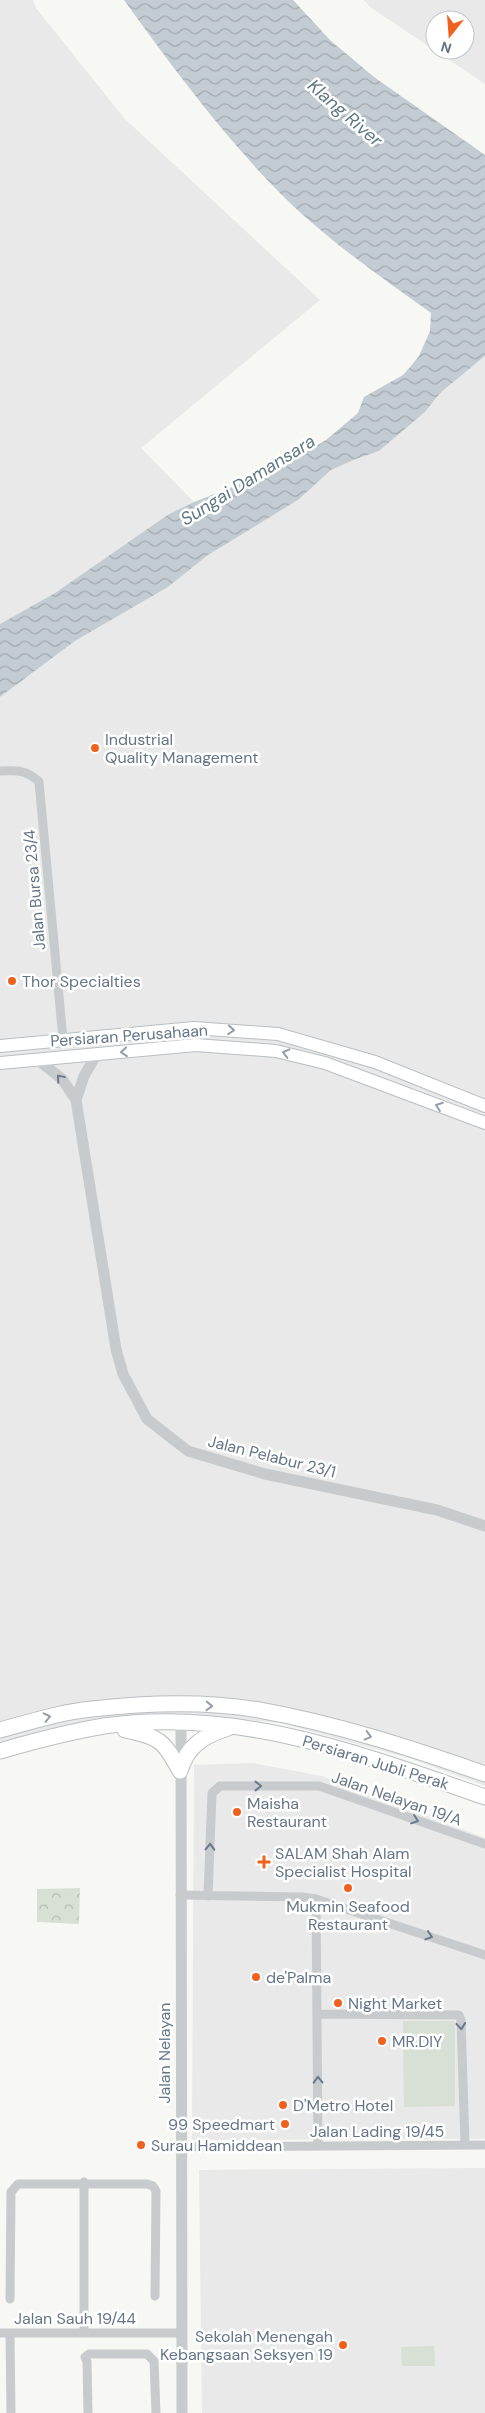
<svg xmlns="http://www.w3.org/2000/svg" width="485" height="2413" viewBox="0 0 485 2413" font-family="'DM Sans',sans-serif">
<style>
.built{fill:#e8e9e8;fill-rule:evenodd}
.grass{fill:#d8e0d5}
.forest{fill:url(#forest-crowns)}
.water{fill:url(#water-waves)}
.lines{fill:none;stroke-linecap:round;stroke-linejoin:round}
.secondary-casing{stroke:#b9bec3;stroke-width:14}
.primary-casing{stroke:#babec2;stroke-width:17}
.minor{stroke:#c7cbce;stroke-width:9}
.tertiary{stroke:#c7cbce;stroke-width:11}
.secondary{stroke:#fff;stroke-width:12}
.primary{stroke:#fff;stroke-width:15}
.oneway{stroke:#939eab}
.oneway2{stroke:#6a798b}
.poi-dot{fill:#ee621e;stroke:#fff;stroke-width:2}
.labels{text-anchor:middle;stroke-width:5;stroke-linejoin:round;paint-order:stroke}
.poi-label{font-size:16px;fill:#657587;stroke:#fff;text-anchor:start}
.street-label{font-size:16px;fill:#657587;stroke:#fff}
.water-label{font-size:18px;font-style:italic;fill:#607783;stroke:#fff}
</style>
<defs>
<pattern id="forest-crowns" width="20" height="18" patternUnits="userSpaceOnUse" patternTransform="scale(1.25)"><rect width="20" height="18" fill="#d8e0d5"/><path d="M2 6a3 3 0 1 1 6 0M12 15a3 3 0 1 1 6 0" fill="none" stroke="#b3bab2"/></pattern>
<pattern id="water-waves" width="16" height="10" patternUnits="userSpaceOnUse" patternTransform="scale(1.25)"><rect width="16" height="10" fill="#c3ccd2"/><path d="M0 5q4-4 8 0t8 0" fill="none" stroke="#a2aab0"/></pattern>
</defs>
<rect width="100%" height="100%" fill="#f7f8f4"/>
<!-- built -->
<path class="built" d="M 0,0 L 33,0 L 36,8 L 125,119 L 320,300 L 141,448 L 194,502 L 169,514 L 55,593 L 0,624 Z
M 364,0 L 485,0 L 485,84 L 370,7 ZM 435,20 L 465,20 L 465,50 L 435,50 Z
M 485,356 L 485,1786 L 412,1759 L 281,1723 L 183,1714 L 98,1718 L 0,1743 L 0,697 L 75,641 L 168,587 L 208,555 L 298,500 L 331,470 L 356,459 L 379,451 L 425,412 L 440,393 Z
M 253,1763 L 322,1776 L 485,1838 L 485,2139 L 192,2140 L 194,1765 Z
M 485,2168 L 485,2413 L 202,2413 L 199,2170 Z"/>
<!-- grass -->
<path class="grass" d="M 403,2021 L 455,2021 L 455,2106 L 404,2107 Z
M 434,2346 L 435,2366 L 402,2366 L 401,2347 Z"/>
<!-- forest -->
<path class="forest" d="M 80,1888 L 79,1924 L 37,1922 L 37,1889 Z"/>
<!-- water -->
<path class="water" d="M 124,0 L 293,0 L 331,41 L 374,77 L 485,155 L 485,356 L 440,393 L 425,412 L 379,451 L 356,459 L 331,470 L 298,500 L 208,555 L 168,587 L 75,641 L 0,697 L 0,624 L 55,593 L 169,514 L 194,502 L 276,470 L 326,440 L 358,413 L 364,397 L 403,375 L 411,366 L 419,356 L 430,331 L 431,313 C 377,274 320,235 274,187 C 218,129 171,65 124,0 Z"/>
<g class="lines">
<defs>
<path id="secondary" d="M 0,1046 L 194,1028 L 278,1034 L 375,1062 L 485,1106
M 0,1063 L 196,1045 L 276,1051 L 325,1063 L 485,1123"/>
<path id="primary" d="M 0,1730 C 30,1722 61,1712 92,1709 C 146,1703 206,1701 259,1710 C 337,1724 411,1748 485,1774
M 125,1730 C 160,1737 164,1741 180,1771
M 0,1751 C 34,1741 69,1732 104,1726 C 237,1707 361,1754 485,1797
M 180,1771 C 187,1746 203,1736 228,1728"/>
</defs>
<!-- secondary casing -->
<use href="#secondary" class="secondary-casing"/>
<!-- primary casing -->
<use href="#primary" class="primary-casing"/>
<!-- minor -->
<path class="minor" d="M 0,771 C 17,770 27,770 39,782 L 63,1039
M 180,1895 L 302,1897 L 316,1899 L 485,1955
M 208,1896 L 212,1793 L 220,1786 L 319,1786 L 485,1844
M 316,1899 L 318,2146
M 317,2014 L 459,2015 L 461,2020 L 465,2145
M 180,2147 L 485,2145
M 84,2182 L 84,2332
M 10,2299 L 11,2192 L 18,2184 L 147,2184 L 153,2186 L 156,2191 L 155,2296
M 0,2333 L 180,2333
M 10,2333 L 11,2413
M 88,2413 L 87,2362 L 85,2357 L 89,2354 L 147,2354 L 154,2361 L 156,2413"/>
<!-- tertiary -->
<path class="tertiary" d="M 38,1060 L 62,1079 L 76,1100 L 116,1349 L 123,1374 L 147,1419 L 188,1451 L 265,1474 L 437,1510 L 485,1526
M 76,1100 L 84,1076 L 97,1054
M 181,1722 L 182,2413"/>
<!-- secondary -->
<use href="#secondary" class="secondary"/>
<!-- primary -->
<use href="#primary" class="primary"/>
</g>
<!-- one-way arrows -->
<defs><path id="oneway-chevron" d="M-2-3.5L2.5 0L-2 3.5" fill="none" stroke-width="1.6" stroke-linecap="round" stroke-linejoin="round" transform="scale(1.25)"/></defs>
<g class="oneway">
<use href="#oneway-chevron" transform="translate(231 1030) rotate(4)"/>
<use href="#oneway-chevron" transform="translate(124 1052) rotate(175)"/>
<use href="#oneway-chevron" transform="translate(286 1053) rotate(-166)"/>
<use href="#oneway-chevron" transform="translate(439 1106) rotate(-160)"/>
<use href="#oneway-chevron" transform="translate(209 1706) rotate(2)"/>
<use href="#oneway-chevron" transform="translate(47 1717) rotate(-13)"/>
<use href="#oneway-chevron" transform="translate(368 1736) rotate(15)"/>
</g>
<g class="oneway2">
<use href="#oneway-chevron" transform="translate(60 1078) rotate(-130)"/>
<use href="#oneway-chevron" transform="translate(258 1786)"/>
<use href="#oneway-chevron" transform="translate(415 1820) rotate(19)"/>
<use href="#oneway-chevron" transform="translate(210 1847) rotate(-88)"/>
<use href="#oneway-chevron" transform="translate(429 1936) rotate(18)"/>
<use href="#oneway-chevron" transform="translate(461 2026) rotate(85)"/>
<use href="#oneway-chevron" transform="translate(318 2080) rotate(-91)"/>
</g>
<!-- markers -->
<g class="poi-dot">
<circle cx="95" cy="748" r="5"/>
<circle cx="12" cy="981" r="5"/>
<circle cx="237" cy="1812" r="5"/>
<path d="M261.5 1854.5h5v5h5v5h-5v5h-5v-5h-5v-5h5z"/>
<circle cx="348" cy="1888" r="5"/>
<circle cx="256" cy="1977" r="5"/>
<circle cx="338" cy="2003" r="5"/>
<circle cx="382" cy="2041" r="5"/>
<circle cx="283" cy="2105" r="5"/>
<circle cx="285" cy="2124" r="5"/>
<circle cx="141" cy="2145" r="5"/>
<circle cx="343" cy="2345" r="5"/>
</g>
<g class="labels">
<!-- poi labels -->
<g class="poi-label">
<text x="105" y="745">Industrial<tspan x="105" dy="18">Quality Management</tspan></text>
<text x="22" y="987">Thor Specialties</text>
<text x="247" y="1809">Maisha<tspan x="247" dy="18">Restaurant</tspan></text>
<text x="275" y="1859">SALAM Shah Alam<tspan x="275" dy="18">Specialist Hospital</tspan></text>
<text x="348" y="1912" text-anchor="middle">Mukmin Seafood<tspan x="348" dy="18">Restaurant</tspan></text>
<text x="266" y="1983">de'Palma</text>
<text x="348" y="2009">Night Market</text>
<text x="392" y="2047">MR.DIY</text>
<text x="293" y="2111">D'Metro Hotel</text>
<text x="275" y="2130" text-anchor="end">99 Speedmart</text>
<text x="151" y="2151">Surau Hamiddean</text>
<text x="333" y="2342" text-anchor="end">Sekolah Menengah<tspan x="333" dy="18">Kebangsaan Seksyen 19</tspan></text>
</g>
<!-- street labels -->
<g class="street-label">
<text transform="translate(34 890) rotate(-95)" y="6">Jalan Bursa 23/4</text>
<text transform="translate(129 1035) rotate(-4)" y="6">Persiaran Perusahaan</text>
<text transform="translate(272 1456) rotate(14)" y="6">Jalan Pelabur 23/1</text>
<text transform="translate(376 1762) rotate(17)" y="6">Persiaran Jubli Perak</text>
<text transform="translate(397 1798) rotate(19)" y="6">Jalan Nelayan 19/A</text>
<text transform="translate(164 2053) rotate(-90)" y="6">Jalan Nelayan</text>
<text x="377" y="2137">Jalan Lading 19/45</text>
<text x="75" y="2324">Jalan Sauh 19/44</text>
</g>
<!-- water labels -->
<g class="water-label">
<text transform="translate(345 113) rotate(41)" y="6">Klang River</text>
<text transform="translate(248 480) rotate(-32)" y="6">Sungai Damansara</text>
</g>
</g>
<!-- north arrow -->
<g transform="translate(450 35) rotate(197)"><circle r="24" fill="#ffffff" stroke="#c1c8cf"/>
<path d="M0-4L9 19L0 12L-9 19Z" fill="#ee621e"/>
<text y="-8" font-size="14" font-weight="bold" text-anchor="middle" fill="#657587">N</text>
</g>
</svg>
